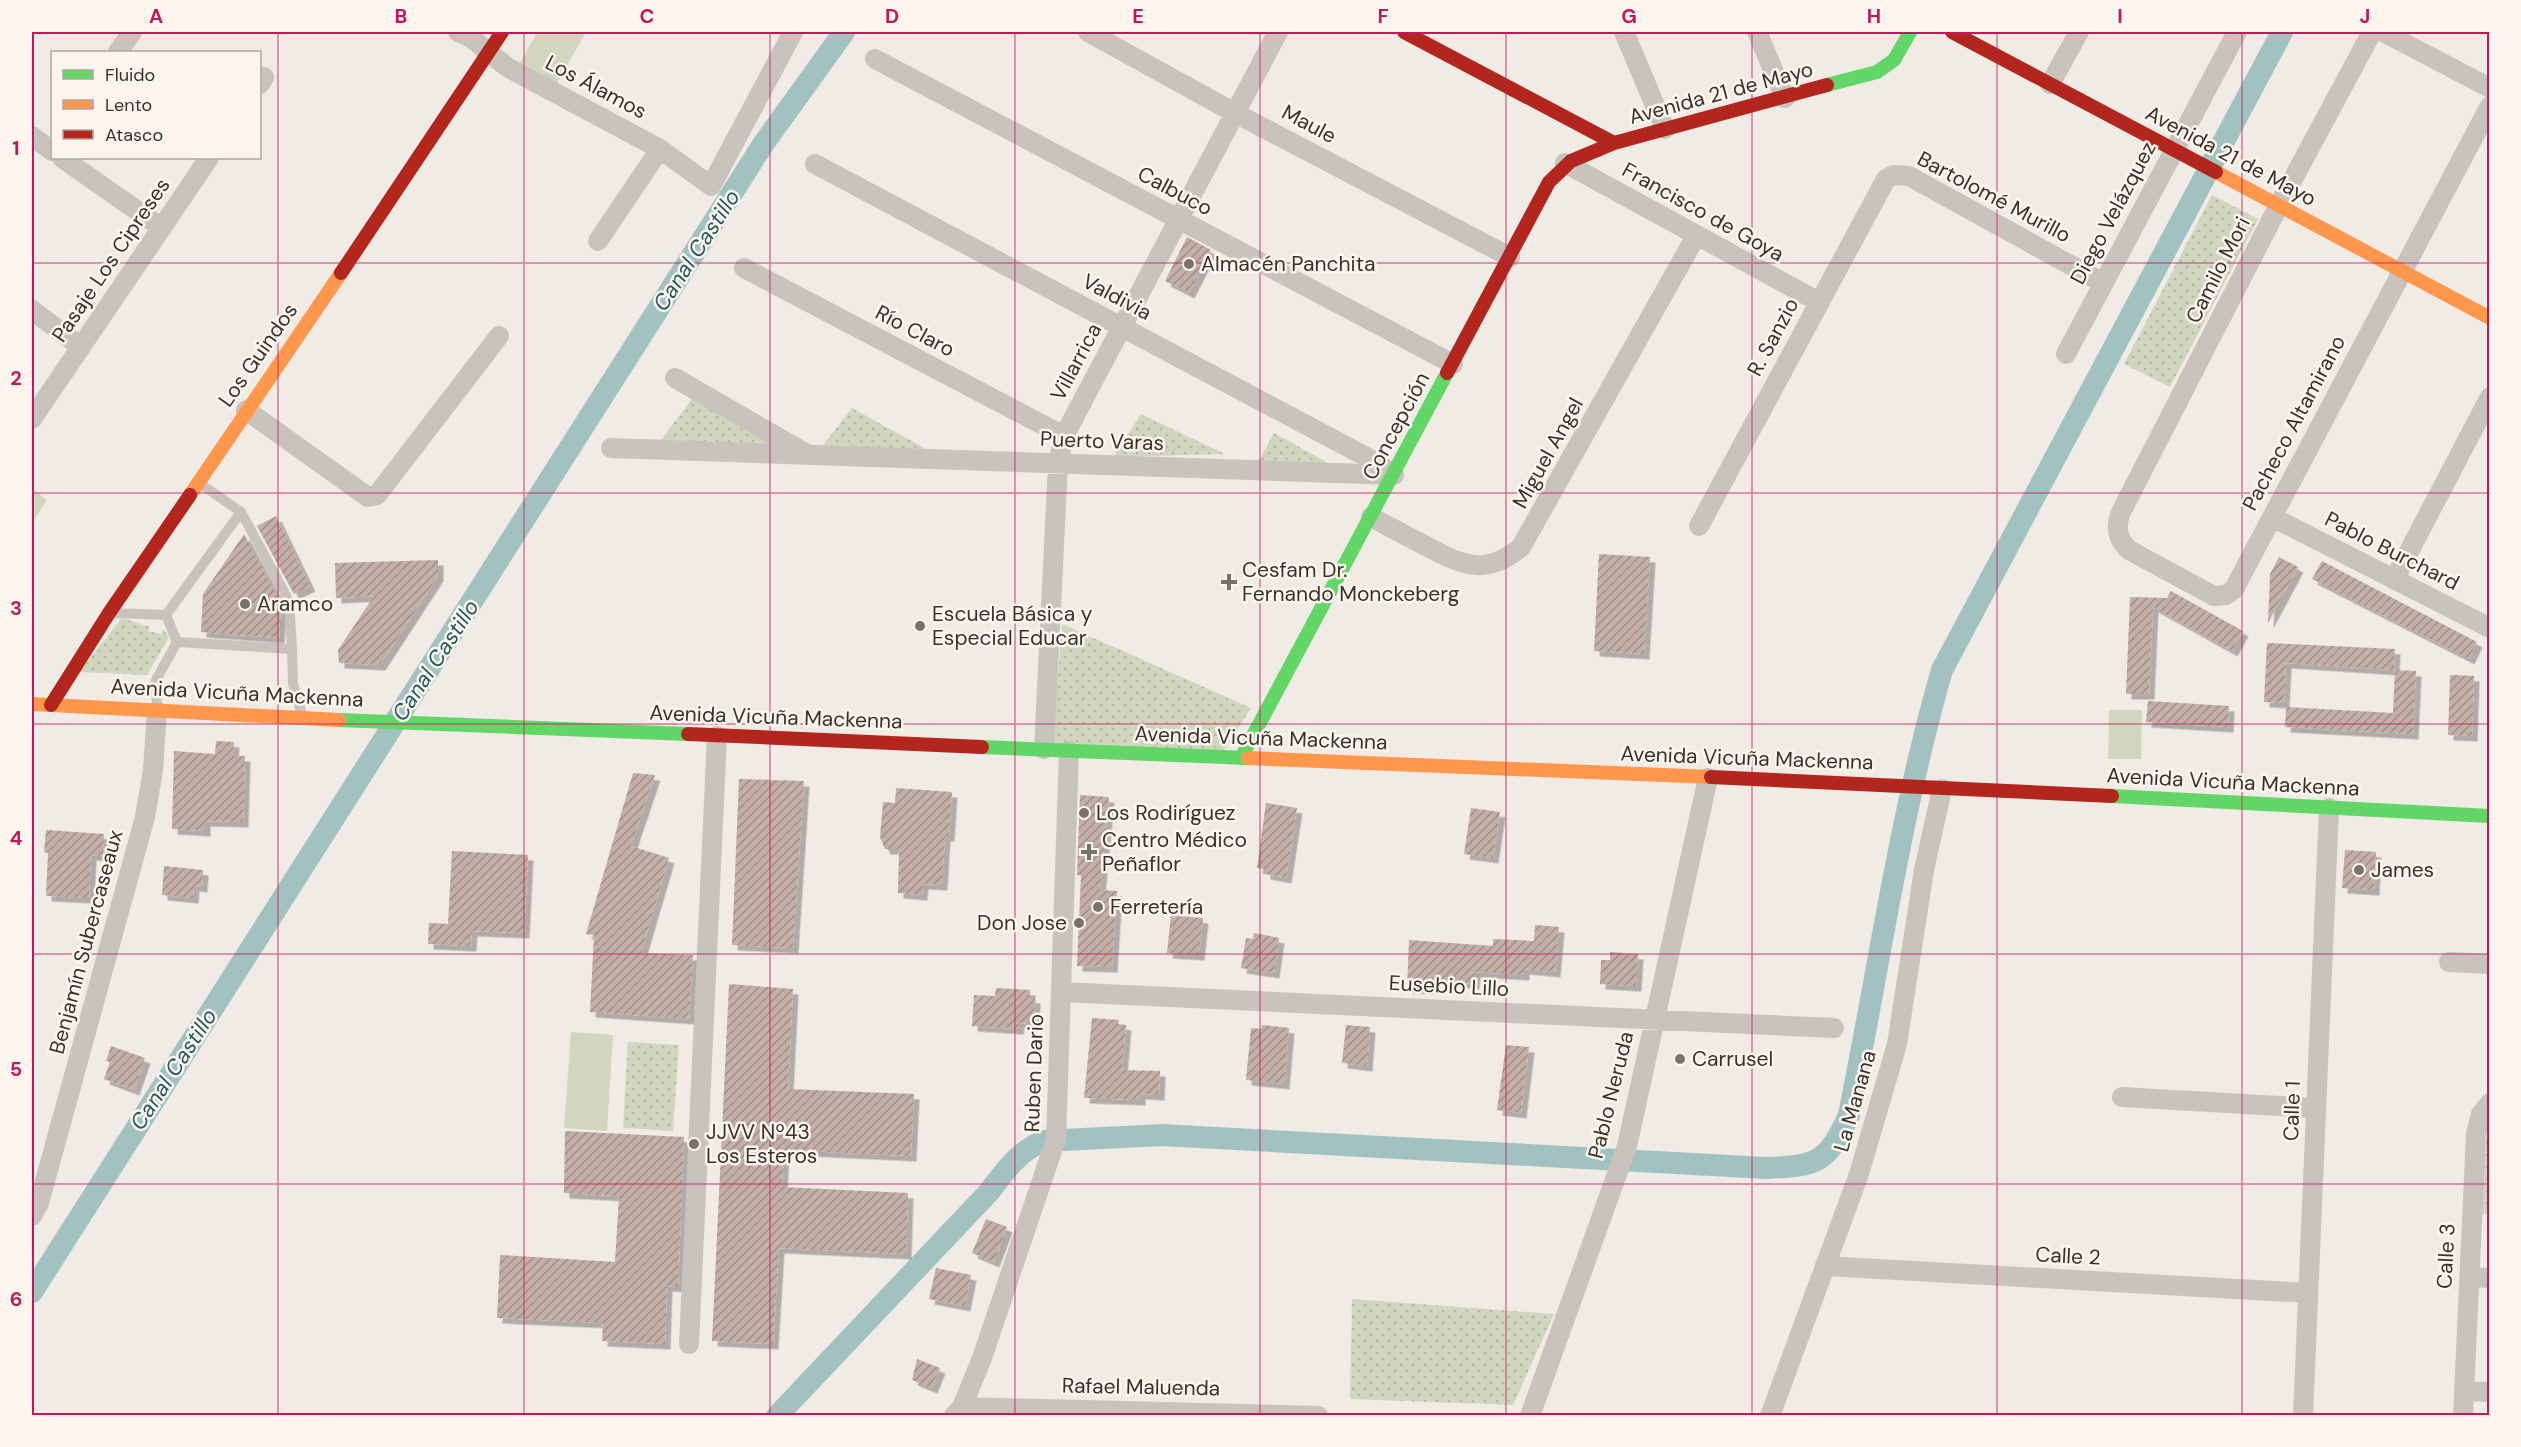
<svg xmlns="http://www.w3.org/2000/svg" width="2521" height="1447" viewBox="0 0 2521 1447" font-family="'DM Sans',sans-serif">
<style>
.grass{fill:url(#grass-dots)}
.pitch{fill:#d1d6bf}
.lines{fill:none;stroke-linecap:round;stroke-linejoin:round}
.canal{stroke:#a1c2c1;stroke-width:22}
.building{fill:url(#building-hatch);filter:url(#shadow)}
.lane{stroke:#c9c3be;stroke-width:10}
.street{stroke:#c9c3be;stroke-width:20}
.fast{stroke:#63d668;stroke-width:14}
.slow{stroke:#ff974d;stroke-width:14}
.jam{stroke:#b3261e;stroke-width:14}
.grid{fill:none;stroke:#c2185b;stroke-width:1.5;stroke-opacity:0.55}
.poi-dot{fill:#7a716c;stroke:#fbf5ee;stroke-width:2}
.labels{text-anchor:middle;stroke-width:5;stroke-linejoin:round;paint-order:stroke}
.street-label{font-size:21px;fill:#3b302b;stroke:#fbf5ee}
.poi-label{font-size:21px;fill:#3b302b;stroke:#fbf5ee;text-anchor:start}
.water-label{font-size:22px;font-style:italic;fill:#1f5a5e;stroke:#fbf5ee}
.neatline{fill:none;stroke:#c2185b;stroke-width:2}
.grid-label{font-size:20px;text-anchor:middle;font-weight:bold;fill:#c2185b}
</style>
<defs>
<pattern id="grass-dots" width="8" height="8" patternUnits="userSpaceOnUse" patternTransform="scale(1.5)"><rect width="8" height="8" fill="#d1d6bf"/><path d="M2 2h.1M6 6h.1" fill="none" stroke="#b4b8a4" stroke-width="1.8" stroke-linecap="round"/></pattern>
<pattern id="building-hatch" width="6" height="6" patternUnits="userSpaceOnUse" patternTransform="scale(1.5)"><rect width="6" height="6" fill="#c3afa7"/><path d="M-1 1l2-2M0 6l6-6M5 7l2-2" fill="none" stroke="#a08f88"/></pattern>
<filter id="shadow"><feDropShadow dx="5.5" dy="5.5" stdDeviation="0" flood-color="#0004"/></filter>
</defs>
<rect width="100%" height="100%" fill="#f0ebe5"/>
<!-- grass -->
<path class="grass" d="M 2212,195 L 2258,219 L 2170,387 L 2124,364 Z
M 692,399 L 773,444 L 661,440 Z
M 852,408 L 933,453 L 820,449 Z
M 1141,414 L 1225,454 L 1113,457 Z
M 1274,433 L 1332,465 L 1258,462 Z
M 122,618 L 150,627 L 148,631 L 161,634 L 163,629 L 169,637 L 147,675 L 79,672 Z
M 1062,624 L 1251,708 L 1221,755 L 1052,748 Z
M 628,1042 L 679,1045 L 673,1131 L 623,1128 Z
M 2489,1129 L 2489,1214 L 2478,1214 L 2487,1132 Z
M 1352,1299 L 1353,1299 L 1554,1314 L 1513,1405 L 1350,1399 Z"/>
<!-- pitch -->
<path class="pitch" d="M 537,32 L 586,32 L 556,85 L 519,65 Z
M 32,489 L 47,500 L 32,523 Z
M 2109,710 L 2142,710 L 2141,759 L 2108,759 Z
M 571,1032 L 613,1035 L 607,1131 L 564,1128 Z"/>
<g class="lines">
<!-- canal -->
<path class="canal" d="M 32,1292 L 764,143 L 844,32
M 777,1416 L 989,1192 C 1005,1171 1018,1152 1043,1141 L 1162,1135 L 1766,1168 C 1818,1166 1827,1163 1849,1115 C 1879,967 1900,815 1942,670 L 2282,32"/>
</g>
<!-- building -->
<path class="building" d="M 1187,237 L 1211,250 L 1189,293 L 1165,281 Z
M 276,516 L 310,586 L 294,594 L 257,526 Z
M 244,534 L 281,602 L 279,638 L 201,632 L 203,594 Z
M 1599,554 L 1650,557 L 1644,654 L 1594,651 Z
M 2279,557 L 2298,567 L 2268,623 L 2270,574 Z
M 438,560 L 438,576 L 380,665 L 339,663 L 338,650 L 374,596 L 336,598 L 335,563 Z
M 2322,561 L 2477,642 L 2469,659 L 2312,579 Z
M 2171,591 L 2243,631 L 2232,651 L 2153,607 L 2149,694 L 2126,694 L 2130,597 L 2167,598 Z
M 2267,643 L 2395,649 L 2394,670 L 2286,663 L 2284,703 L 2264,702 Z
M 2395,670 L 2416,671 L 2413,734 L 2285,727 L 2286,707 L 2393,713 Z
M 2450,675 L 2474,676 L 2472,736 L 2448,735 Z
M 2148,701 L 2229,706 L 2228,727 L 2146,722 Z
M 216,741 L 234,742 L 233,756 L 245,756 L 243,822 L 205,821 L 205,831 L 172,829 L 174,751 L 215,754 Z
M 633,773 L 655,775 L 631,846 L 669,858 L 641,953 L 693,955 L 689,1019 L 590,1012 L 594,935 L 586,934 Z
M 739,779 L 804,781 L 793,948 L 732,945 Z
M 896,788 L 952,792 L 949,836 L 945,836 L 942,885 L 923,884 L 922,895 L 898,893 L 899,849 L 885,849 L 880,837 L 883,802 L 895,803 Z
M 1080,795 L 1109,797 L 1100,890 L 1117,891 L 1112,967 L 1077,966 L 1081,875 L 1077,875 Z
M 1266,803 L 1297,808 L 1286,878 L 1265,874 L 1265,869 L 1257,868 Z
M 1471,808 L 1500,812 L 1493,858 L 1464,854 Z
M 46,830 L 104,834 L 103,856 L 91,855 L 89,898 L 46,896 L 48,853 L 44,852 Z
M 2345,850 L 2376,852 L 2374,890 L 2342,888 Z
M 452,851 L 528,855 L 524,933 L 472,931 L 471,946 L 428,944 L 429,923 L 448,924 Z
M 164,866 L 203,870 L 202,887 L 194,886 L 193,898 L 162,895 Z
M 1171,915 L 1203,918 L 1199,955 L 1167,953 Z
M 1535,925 L 1559,927 L 1555,972 L 1524,969 L 1524,975 L 1475,972 L 1474,984 L 1431,979 L 1431,989 L 1407,988 L 1409,940 L 1493,946 L 1493,939 L 1534,941 Z
M 1254,933 L 1279,938 L 1274,973 L 1241,968 L 1246,938 L 1253,939 Z
M 1610,952 L 1638,954 L 1636,986 L 1600,984 L 1601,960 L 1610,960 Z
M 729,984 L 793,989 L 788,1089 L 914,1094 L 911,1156 L 784,1150 L 782,1187 L 908,1193 L 906,1254 L 779,1248 L 773,1344 L 712,1341 Z
M 996,988 L 1030,990 L 1030,998 L 1035,998 L 1034,1024 L 1019,1023 L 1018,1029 L 972,1026 L 974,995 L 995,996 Z
M 1092,1018 L 1119,1020 L 1118,1024 L 1126,1025 L 1122,1070 L 1160,1071 L 1159,1095 L 1140,1094 L 1140,1100 L 1084,1098 Z
M 1262,1025 L 1289,1028 L 1284,1084 L 1246,1080 L 1251,1028 L 1261,1029 Z
M 1346,1025 L 1370,1027 L 1367,1066 L 1342,1063 Z
M 1506,1045 L 1529,1047 L 1521,1113 L 1497,1110 Z
M 111,1046 L 145,1058 L 134,1090 L 104,1079 L 110,1062 L 106,1061 Z
M 565,1131 L 684,1137 L 678,1287 L 667,1286 L 665,1344 L 602,1341 L 603,1323 L 497,1318 L 500,1255 L 615,1262 L 619,1196 L 564,1193 Z
M 986,1219 L 1007,1227 L 994,1262 L 972,1253 Z
M 936,1268 L 971,1275 L 965,1306 L 929,1299 Z
M 917,1359 L 940,1368 L 932,1388 L 912,1380 Z"/>
<g class="lines">
<!-- lane -->
<path class="lane" d="M 241,512 L 289,601 L 292,649
M 112,613 L 166,615 L 241,512 L 198,482
M 166,615 L 177,642
M 157,707 L 156,680 L 177,642 L 292,649 L 293,684 L 302,715"/>
<!-- street -->
<path class="street" d="M 458,32 L 470,37 L 507,67 L 660,149 L 711,186 L 793,32
M 1088,32 L 1235,113 L 1510,257
M 1624,32 L 1665,129
M 1757,32 L 1785,98
M 2372,32 L 2279,205 L 2121,512 C 2115,527 2117,539 2129,550 L 2214,596 L 2226,595 L 2234,589 L 2490,106
M 2383,32 L 2490,88
M 118,52 L 132,32
M 875,59 L 1453,364
M 260,84 L 264,77
M 2050,84 L 2079,32
M 32,136 L 52,151
M 62,158 L 162,228
M 1565,163 L 1819,302
M 815,164 L 1374,461 L 1394,475
M 598,241 L 660,149
M 744,268 L 1064,436
M 32,310 L 81,347
M 2066,354 L 2237,32
M 675,378 L 805,453
M 246,410 L 368,497 L 377,495 L 499,336
M 32,419 L 209,158
M 611,448 L 1394,475
M 1371,517 C 1390,527 1408,537 1426,546 C 1462,565 1486,577 1521,547 L 1696,236
M 2272,517 L 2490,628
M 1699,526 L 1886,179 L 1894,175 L 1909,176 L 2103,283
M 2394,580 L 2490,397
M 1044,749 L 1058,464 L 1064,436 L 1278,32
M 2449,962 L 2490,964
M 1061,992 L 1834,1028
M 2122,1097 L 2316,1108
M 32,1216 L 39,1203 L 145,817 L 153,770 L 157,711
M 1825,1266 L 2308,1293
M 2469,1277 L 2490,1278
M 689,1344 L 717,736
M 2464,1391 L 2490,1392
M 962,1407 L 1318,1416
M 954,1416 L 962,1407 L 982,1358 L 1056,1139 L 1069,751
M 1530,1416 L 1627,1146 L 1708,778
M 1770,1416 L 1859,1174 L 1897,1044 L 1924,870 L 1942,789
M 2303,1416 L 2329,808
M 2463,1416 L 2476,1134 L 2481,1114 L 2490,1103"/>
<!-- fast -->
<path class="fast" d="M 1827,85 L 1877,72 L 1894,60 L 1910,32
M 339,720 L 688,734
M 982,747 L 1248,758
M 1241,758 L 1447,373
M 2112,796 L 2490,816"/>
<!-- slow -->
<path class="slow" d="M 2216,172 L 2490,318
M 190,495 L 341,273
M 32,704 L 339,720
M 1248,758 L 1711,777"/>
<!-- jam -->
<path class="jam" d="M 1404,32 L 1614,143
M 1952,32 L 2216,172
M 341,273 L 502,32
M 1447,373 L 1549,182 L 1571,161 L 1614,143 L 1827,85
M 51,705 L 109,613 L 190,495
M 688,734 L 982,747
M 1711,777 L 2112,796"/>
</g>
<!-- grid -->
<path class="grid" d="M 278,32 L 278,1416M 524,32 L 524,1416M 770,32 L 770,1416M 1015,32 L 1015,1416M 1260,32 L 1260,1416M 1506,32 L 1506,1416M 1752,32 L 1752,1416M 1997,32 L 1997,1416M 2242,32 L 2242,1416M 32,263 L 2490,263M 32,493 L 2490,493M 32,724 L 2490,724M 32,954 L 2490,954M 32,1184 L 2490,1184"/>
<!-- markers -->
<g class="poi-dot">
<circle cx="1189" cy="264" r="6"/>
<path d="M1226 573h6v6h6v6h-6v6h-6v-6h-6v-6h6z"/>
<circle cx="245" cy="604" r="6"/>
<circle cx="920" cy="626" r="6"/>
<circle cx="1084" cy="813" r="6"/>
<path d="M1086 843h6v6h6v6h-6v6h-6v-6h-6v-6h6z"/>
<circle cx="2359" cy="870" r="6"/>
<circle cx="1098" cy="907" r="6"/>
<circle cx="1079" cy="923" r="6"/>
<circle cx="1680" cy="1059" r="6"/>
<circle cx="694" cy="1144" r="6"/>
</g>
<g class="labels">
<!-- street labels -->
<g class="street-label">
<text transform="translate(596 87) rotate(28)" y="7">Los Álamos</text>
<text transform="translate(1721 93) rotate(-15)" y="7">Avenida 21 de Mayo</text>
<text transform="translate(1309 124) rotate(28)" y="7">Maule</text>
<text transform="translate(2231 156) rotate(28)" y="7">Avenida 21 de Mayo</text>
<text transform="translate(1175 191) rotate(28)" y="7">Calbuco</text>
<text transform="translate(1994 197) rotate(28)" y="7">Bartolomé Murillo</text>
<text transform="translate(1703 212) rotate(29)" y="7">Francisco de Goya</text>
<text transform="translate(2113 213) rotate(-62)" y="7">Diego Velázquez</text>
<text transform="translate(111 260) rotate(-56)" y="7">Pasaje Los Cipreses</text>
<text transform="translate(2218 270) rotate(-63)" y="7">Camilo Mori</text>
<text transform="translate(1117 297) rotate(28)" y="7">Valdivia</text>
<text transform="translate(915 331) rotate(28)" y="7">Río Claro</text>
<text transform="translate(1773 337) rotate(-62)" y="7">R. Sanzio</text>
<text transform="translate(258 355) rotate(-55)" y="7">Los Guindos</text>
<text transform="translate(1076 362) rotate(-62)" y="7">Villarrica</text>
<text transform="translate(2294 423) rotate(-62)" y="7">Pacheco Altamirano</text>
<text transform="translate(1396 426) rotate(-62)" y="7">Concepción</text>
<text transform="translate(1102 441) rotate(2)" y="7">Puerto Varas</text>
<text transform="translate(1548 453) rotate(-61)" y="7">Miguel Angel</text>
<text transform="translate(2392 551) rotate(27)" y="7">Pablo Burchard</text>
<text transform="translate(237 693) rotate(3)" y="7">Avenida Vicuña Mackenna</text>
<text transform="translate(776 717) rotate(2)" y="7">Avenida Vicuña Mackenna</text>
<text transform="translate(1261 738) rotate(2)" y="7">Avenida Vicuña Mackenna</text>
<text transform="translate(1747 758) rotate(2)" y="7">Avenida Vicuña Mackenna</text>
<text transform="translate(2233 782) rotate(3)" y="7">Avenida Vicuña Mackenna</text>
<text transform="translate(86 942) rotate(-75)" y="7">Benjamín Subercaseaux</text>
<text transform="translate(1449 986) rotate(3)" y="7">Eusebio Lillo</text>
<text transform="translate(1034 1073) rotate(-88)" y="7">Ruben Dario</text>
<text transform="translate(1611 1095) rotate(-76)" y="7">Pablo Neruda</text>
<text transform="translate(1855 1101) rotate(-74)" y="7">La Manana</text>
<text transform="translate(2292 1111) rotate(-88)" y="7">Calle 1</text>
<text transform="translate(2068 1256) rotate(3)" y="7">Calle 2</text>
<text transform="translate(2446 1256) rotate(-87)" y="7">Calle 3</text>
<text transform="translate(1141 1387) rotate(1)" y="7">Rafael Maluenda</text>
</g>
<!-- poi labels -->
<g class="poi-label">
<text x="1201" y="271">Almacén Panchita</text>
<text x="1242" y="577">Cesfam Dr.<tspan x="1242" dy="24">Fernando Monckeberg</tspan></text>
<text x="257" y="611">Aramco</text>
<text x="932" y="621">Escuela Básica y<tspan x="932" dy="24">Especial Educar</tspan></text>
<text x="1096" y="820">Los Rodiríguez</text>
<text x="1102" y="847">Centro Médico<tspan x="1102" dy="24">Peñaflor</tspan></text>
<text x="2371" y="877">James</text>
<text x="1110" y="914">Ferretería</text>
<text x="1067" y="930" text-anchor="end">Don Jose</text>
<text x="1692" y="1066">Carrusel</text>
<text x="706" y="1139">JJVV Nº43<tspan x="706" dy="24">Los Esteros</tspan></text>
</g>
<!-- water labels -->
<g class="water-label">
<text transform="translate(696 250) rotate(-57)" y="8">Canal Castillo</text>
<text transform="translate(435 660) rotate(-57)" y="8">Canal Castillo</text>
<text transform="translate(173 1069) rotate(-57)" y="8">Canal Castillo</text>
</g>
</g>
<!-- border -->
<rect width="2521" height="1447" fill="none" stroke="#fbf5ee" stroke-width="66"/>
<!-- legend -->
<rect x="51" y="51" width="210" height="108" fill="#fbf5ee" stroke="#aea6a0" stroke-width="1.5"/>
<rect x="63" y="70" width="30" height="9" fill="#63d668" stroke="#aea6a0" stroke-width="1.5"/>
<text x="105" y="81" font-size="18" fill="#3b302b">Fluido</text>
<rect x="63" y="100" width="30" height="9" fill="#ff974d" stroke="#aea6a0" stroke-width="1.5"/>
<text x="105" y="111" font-size="18" fill="#3b302b">Lento</text>
<rect x="63" y="130" width="30" height="9" fill="#b3261e" stroke="#aea6a0" stroke-width="1.5"/>
<text x="105" y="141" font-size="18" fill="#3b302b">Atasco</text>
<rect x="33" y="33" width="2455" height="1381" class="neatline"/>
<g class="grid-label">
<text x="156" y="23">A</text>
<text x="401" y="23">B</text>
<text x="647" y="23">C</text>
<text x="892" y="23">D</text>
<text x="1138" y="23">E</text>
<text x="1383" y="23">F</text>
<text x="1629" y="23">G</text>
<text x="1874" y="23">H</text>
<text x="2120" y="23">I</text>
<text x="2365" y="23">J</text>
<text x="16" y="155">1</text>
<text x="16" y="385">2</text>
<text x="16" y="615">3</text>
<text x="16" y="845">4</text>
<text x="16" y="1076">5</text>
<text x="16" y="1306">6</text>
</g>
</svg>
